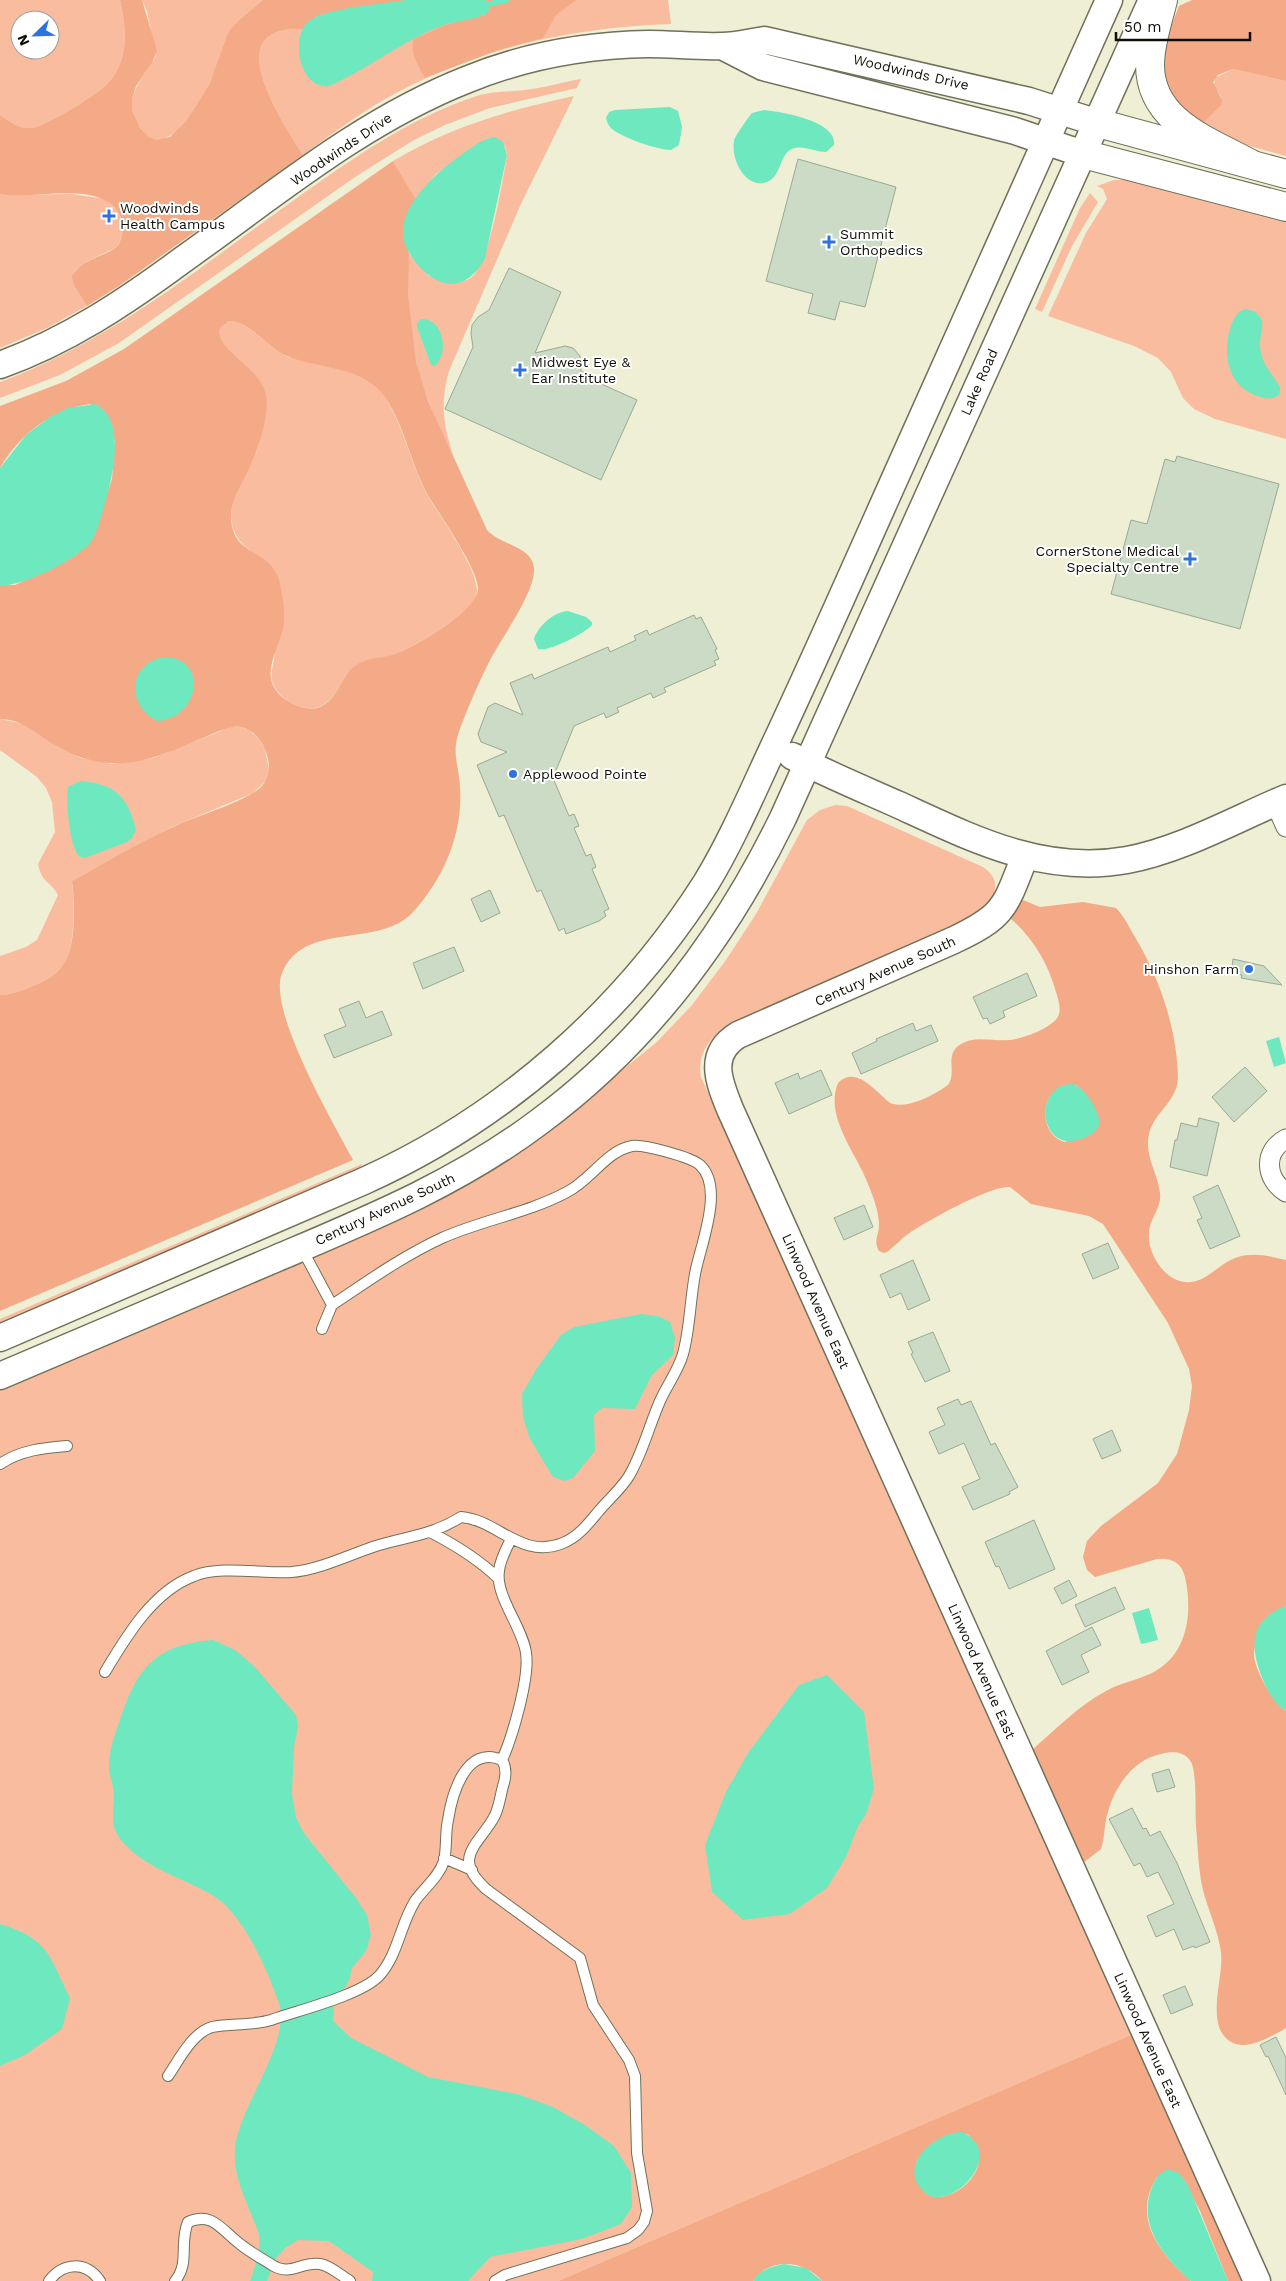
<svg xmlns="http://www.w3.org/2000/svg" width="1286" height="2281" viewBox="0 0 1286 2281" font-family="'Work Sans',sans-serif">
<style>
.green{fill:#fabc9e;fill-rule:evenodd}
.forest{fill:#f4aa86;fill-rule:evenodd}
.water{fill:#6de8bf}
.lines{fill:none;stroke-linecap:round;stroke-linejoin:round}
.stream{stroke:#6de8bf;stroke-width:5.5}
.building{fill:#cbdbc6;stroke:#99a994}
.lane-casing{stroke:#71715a;stroke-width:12}
.street-casing{stroke:#71715a;stroke-width:21}
.secondary-casing{stroke:#71715a;stroke-width:29}
.highway-casing{stroke:#71715a;stroke-width:30}
.lane{stroke:#fff;stroke-width:10}
.street{stroke:#fff;stroke-width:19}
.secondary{stroke:#fff;stroke-width:26}
.highway{stroke:#fff;stroke-width:28}
.poi-dot{fill:#2e72df;stroke:#fff;stroke-width:2}
.labels{text-anchor:middle;stroke-width:4;stroke-linejoin:round;paint-order:stroke}
.street-label{font-size:14px;fill:#0e0e06;stroke:#fff}
.poi-label{font-size:14px;fill:#0e0e06;stroke:#fff;text-anchor:start}
</style>
<rect width="100%" height="100%" fill="#eeefd5"/>
<!-- green -->
<path class="green" d="M 0,0 L 120,0 C 124,19 128,41 121,61 C 118,69 114,77 107,84 C 98,94 45,127 31,128 C 19,129 9,121 0,115 ZM 20,20 L 50,20 L 50,50 L 20,50 Z
M 142,0 L 263,0 L 239,20 L 210,83 L 186,121 L 176,132 L 162,140 C 153,141 148,137 142,130 C 117,102 143,80 156,56 L 147,11 Z
M 338,0 L 668,0 L 671,24 C 575,27 483,47 398,92 C 364,110 333,133 303,155 C 282,121 216,25 303,29 L 299,47 Z
M 1233,69 L 1286,81 L 1286,156 L 1235,142 L 1201,125 L 1221,96 L 1214,86 L 1215,78 Z
M 581,79 L 577,88 L 490,108 L 445,125 L 414,140 L 355,177 L 119,343 L 60,375 L 0,398 L 0,382 C 111,341 199,268 294,200 C 352,159 409,118 477,96 C 491,91 510,92 525,90 C 544,88 562,82 581,79 Z
M 574,96 L 520,206 L 449,371 C 440,402 443,426 454,457 C 445,438 435,419 428,400 C 410,355 404,302 409,253 L 429,276 C 439,277 457,283 467,280 C 489,273 503,178 507,155 L 505,146 L 489,138 L 436,174 L 416,199 L 393,161 C 450,127 509,110 574,96 Z
M 1114,180 L 1127,180 L 1286,218 L 1286,439 L 1215,419 L 1194,409 L 1183,398 L 1171,372 L 1158,358 L 1134,346 L 1048,316 L 1086,233 L 1107,199 L 1103,189 L 1097,186 Z
M 1090,193 L 1098,202 L 1072,246 L 1042,312 L 1035,309 L 1080,208 Z
M 0,194 L 7,195 L 72,194 L 105,199 L 118,211 L 123,223 L 124,232 L 117,247 L 88,261 L 74,272 L 74,286 L 87,306 L 47,328 L 0,348 Z
M 235,320 C 255,330 269,347 288,357 C 310,362 354,370 371,382 C 398,401 410,465 428,496 C 439,515 484,577 476,596 C 468,616 406,653 384,658 C 377,660 368,659 362,662 C 340,672 339,703 315,708 C 302,710 286,702 278,692 C 267,679 273,668 275,653 C 275,645 271,635 269,627 C 263,602 256,576 250,550 C 227,535 227,507 240,483 C 243,478 247,473 250,467 C 259,449 263,429 266,409 C 272,367 214,354 220,328 L 229,321 Z
M 0,719 L 24,724 L 56,746 L 81,758 L 112,764 L 153,758 L 231,727 L 241,727 L 249,730 L 259,739 L 265,749 L 269,770 L 267,780 L 253,793 L 172,827 L 72,881 C 74,905 77,951 60,969 C 52,978 41,983 30,987 C 21,991 10,995 0,995 L 0,956 L 26,947 L 37,940 L 58,895 C 51,881 42,884 38,864 L 55,832 L 52,802 L 46,788 L 37,777 L 0,750 Z
M 835,805 L 847,806 L 983,867 C 1009,885 988,905 971,918 L 725,1027 C 708,1040 697,1055 701,1077 L 1131,2035 L 558,2281 L 0,2281 L 0,1389 L 365,1233 L 596,1091 L 657,1042 L 692,1005 L 726,960 L 756,914 L 807,820 L 820,810 Z
M 362,1164 L 358,1172 L 0,1325 L 0,1319 Z"/>
<!-- forest -->
<path class="forest" d="M 120,0 L 142,0 L 157,51 L 152,63 L 136,86 L 132,99 L 132,111 L 140,128 L 149,137 L 157,140 L 170,137 L 186,121 L 210,83 L 228,33 L 239,20 L 263,0 L 406,0 L 325,14 L 316,17 L 303,29 C 216,25 282,121 303,155 L 119,286 L 87,306 L 74,286 L 72,276 C 82,259 103,257 117,247 C 123,237 125,228 121,218 C 105,177 33,201 0,194 L 0,115 C 9,121 19,129 31,128 C 45,127 98,94 107,84 C 114,77 118,69 121,61 C 128,41 124,19 120,0 Z
M 486,0 L 576,0 L 556,15 L 543,38 L 498,50 L 425,78 C 419,67 409,52 414,39 L 445,25 L 485,15 L 489,4 Z
M 1192,0 L 1286,0 L 1286,81 L 1233,69 L 1218,75 L 1213,82 L 1222,100 L 1221,105 L 1201,125 L 1188,119 L 1162,84 L 1163,47 L 1179,6 Z
M 393,161 L 416,199 L 409,210 L 403,232 L 409,253 L 408,296 L 416,362 L 428,401 L 487,530 C 500,545 532,546 534,568 C 536,592 499,641 488,664 C 478,684 469,705 461,726 C 450,754 459,762 460,788 C 463,833 444,878 414,911 C 380,950 305,919 282,973 C 267,1010 334,1124 353,1160 L 0,1311 L 0,995 C 10,995 21,991 30,987 C 41,983 52,978 60,969 C 77,951 75,905 72,881 C 105,863 138,843 173,827 C 196,816 242,803 260,788 C 279,772 265,732 241,727 C 234,725 226,729 219,731 C 161,755 119,781 58,747 C 38,736 24,719 0,719 L 0,585 L 15,585 L 66,561 L 76,555 L 92,540 L 112,479 L 115,440 L 90,404 C 52,409 19,435 0,468 L 0,406 L 66,381 L 124,349 ZM 229,321 C 247,319 268,348 287,356 C 313,367 355,367 376,387 C 402,411 410,465 429,497 C 440,515 480,572 478,590 C 475,612 415,647 395,654 C 385,658 375,657 364,661 C 340,669 341,701 317,708 C 304,711 286,702 278,693 C 259,671 282,646 284,622 C 285,609 282,593 279,580 C 270,550 238,556 232,526 C 227,503 241,487 250,467 C 258,449 270,415 266,395 C 260,365 215,351 220,328 Z
M 1023,900 L 1040,907 L 1083,902 L 1116,908 C 1124,916 1129,927 1135,937 C 1160,979 1177,1029 1178,1078 C 1177,1102 1154,1112 1149,1134 C 1144,1156 1158,1173 1160,1193 C 1162,1208 1149,1219 1149,1233 C 1147,1255 1167,1285 1191,1282 C 1203,1281 1212,1272 1221,1266 C 1242,1250 1262,1254 1286,1260 L 1286,1606 L 1265,1619 C 1262,1629 1255,1642 1254,1653 C 1253,1668 1274,1704 1286,1711 L 1286,2028 C 1270,2037 1243,2054 1227,2039 C 1206,2020 1224,1977 1221,1952 C 1218,1930 1208,1910 1203,1890 C 1198,1869 1198,1847 1196,1826 C 1195,1811 1197,1773 1191,1762 C 1185,1751 1172,1751 1161,1754 C 1134,1759 1115,1786 1108,1812 C 1104,1824 1105,1837 1101,1849 L 1083,1863 L 1032,1750 C 1055,1730 1078,1706 1106,1691 C 1120,1683 1137,1680 1152,1673 C 1188,1655 1193,1613 1185,1577 C 1181,1562 1172,1558 1157,1559 L 1095,1577 L 1087,1570 L 1083,1557 L 1087,1541 L 1101,1526 L 1158,1483 L 1177,1454 L 1189,1410 L 1192,1386 L 1189,1369 L 1168,1323 L 1103,1224 L 1089,1216 L 1031,1204 L 1010,1187 C 991,1185 925,1222 908,1234 C 901,1239 895,1246 887,1252 L 884,1253 L 879,1251 C 873,1241 879,1235 879,1225 C 879,1212 873,1196 868,1184 C 857,1154 824,1117 838,1083 C 856,1065 875,1091 890,1103 C 907,1110 934,1095 948,1085 C 957,1073 945,1057 958,1046 C 974,1034 993,1042 1010,1040 C 1022,1039 1056,1027 1059,1014 C 1061,1007 1058,999 1056,992 C 1048,963 1033,938 1010,918 ZM 1076,1085 L 1083,1091 L 1066,1142 C 1045,1138 1041,1111 1050,1096 Z
M 1131,2035 L 1242,2281 L 1228,2281 L 1200,2211 L 1182,2177 L 1157,2177 C 1131,2219 1160,2253 1191,2281 L 822,2281 C 804,2260 770,2257 753,2281 L 558,2281 ZM 967,2134 C 1008,2170 932,2222 919,2183 C 916,2174 915,2169 917,2160 Z"/>
<!-- water -->
<path class="water" d="M 406,0 L 486,0 L 490,10 C 485,19 455,21 444,25 C 403,40 369,69 329,86 C 300,90 289,37 309,21 C 326,8 383,4 406,0 Z
M 670,107 L 678,111 L 682,127 L 679,145 L 671,150 C 658,150 620,137 611,128 C 608,125 607,122 606,118 L 609,112 L 615,110 Z
M 764,110 C 782,112 838,121 834,145 L 826,152 C 815,152 806,146 795,148 C 778,151 783,180 763,183 C 743,186 731,157 734,141 C 734,138 749,116 752,113 Z
M 495,137 L 503,142 L 507,155 L 485,258 C 467,292 440,291 416,263 C 410,254 402,243 403,232 C 403,206 430,179 449,164 C 462,155 479,139 495,137 Z
M 1246,309 L 1256,312 L 1262,320 C 1263,328 1260,336 1260,344 C 1260,363 1272,373 1280,387 L 1280,394 C 1273,400 1266,399 1258,396 C 1227,387 1222,352 1231,326 C 1234,318 1237,311 1246,309 Z
M 421,319 C 443,318 450,352 435,366 L 431,365 L 417,327 L 417,323 Z
M 95,404 C 129,420 111,483 103,510 C 100,520 97,533 91,542 C 78,559 21,588 0,585 L 0,468 L 26,435 L 50,417 L 68,408 Z
M 568,611 L 586,617 L 592,622 L 592,625 C 584,634 549,652 538,649 L 534,639 C 538,626 554,612 568,611 Z
M 164,657 C 211,658 198,720 157,721 C 126,705 128,664 164,657 Z
M 81,781 C 115,784 128,796 136,830 L 132,838 L 127,842 L 85,858 L 79,856 C 70,848 65,799 68,787 Z
M 1279,1037 L 1286,1063 L 1274,1067 L 1266,1041 Z
M 1073,1084 C 1086,1089 1098,1109 1100,1123 C 1097,1131 1092,1135 1084,1138 C 1038,1157 1032,1083 1073,1084 Z
M 641,1314 L 658,1316 L 670,1322 L 675,1338 L 673,1355 L 652,1375 L 635,1409 L 602,1408 L 594,1415 L 595,1451 L 573,1478 L 565,1481 L 553,1477 L 530,1439 L 523,1417 L 522,1394 L 537,1368 L 561,1335 L 574,1327 Z
M 1286,1606 L 1286,1711 C 1275,1704 1268,1692 1263,1680 C 1250,1648 1248,1620 1286,1606 Z
M 1149,1608 L 1158,1640 L 1141,1644 L 1132,1613 Z
M 213,1640 L 235,1650 L 254,1666 L 296,1715 L 298,1727 L 294,1747 L 292,1794 L 296,1817 L 303,1832 L 356,1898 L 367,1915 L 371,1935 L 366,1951 L 352,1968 L 349,1981 L 334,2004 L 333,2021 L 351,2038 L 428,2077 L 517,2094 L 553,2107 L 585,2125 L 614,2146 L 631,2173 L 632,2207 L 621,2224 L 582,2239 L 490,2257 L 468,2281 L 372,2281 L 373,2272 L 329,2241 L 298,2240 L 285,2248 L 275,2260 L 267,2281 L 250,2281 C 255,2267 261,2250 259,2235 C 258,2229 254,2222 252,2216 C 243,2194 233,2173 235,2148 C 239,2107 292,2041 279,2003 C 268,1971 243,1914 214,1896 C 185,1878 133,1865 116,1832 C 110,1820 115,1806 114,1793 C 113,1784 109,1775 109,1766 C 109,1750 115,1734 120,1720 C 138,1667 155,1645 213,1640 Z
M 827,1675 L 864,1712 L 874,1789 L 866,1814 L 858,1826 L 846,1857 L 827,1888 L 790,1914 L 743,1920 L 712,1892 L 705,1845 L 726,1792 L 748,1753 L 799,1685 Z
M 0,1924 C 49,1939 49,1955 70,1998 L 62,2029 L 25,2055 L 0,2066 Z
M 962,2132 C 1010,2153 948,2217 923,2191 C 897,2165 936,2132 962,2132 Z
M 1168,2169 L 1179,2173 L 1188,2185 L 1228,2281 L 1191,2281 C 1165,2258 1138,2227 1151,2190 C 1154,2180 1159,2173 1168,2169 Z
M 784,2264 L 806,2268 L 822,2281 L 753,2281 C 759,2270 773,2266 784,2264 Z"/>
<g class="lines">
<!-- stream -->
<path class="stream" d="M 489,4 L 507,0"/>
</g>
<!-- building -->
<path class="building" d="M 798,159 L 896,187 L 865,307 L 840,301 L 835,320 L 808,313 L 813,294 L 766,281 Z
M 509,268 L 561,292 L 535,353 L 565,346 L 573,348 L 580,356 L 581,371 L 589,375 L 588,378 L 637,400 L 601,480 L 445,409 L 473,347 L 471,334 L 472,325 L 478,317 L 489,310 Z
M 1177,456 L 1279,484 L 1240,629 L 1111,594 L 1131,520 L 1147,524 L 1165,459 L 1175,462 Z
M 694,615 L 696,619 L 701,617 L 717,649 L 715,650 L 719,659 L 714,661 L 716,665 L 664,688 L 666,692 L 653,698 L 651,693 L 617,708 L 619,712 L 606,718 L 604,713 L 574,726 L 553,778 L 569,816 L 574,814 L 579,826 L 574,828 L 586,856 L 591,854 L 596,867 L 592,869 L 609,909 L 604,911 L 606,916 L 599,921 L 566,934 L 564,928 L 559,931 L 541,890 L 537,892 L 504,815 L 499,817 L 477,765 L 507,752 L 481,742 L 478,734 L 488,707 L 495,703 L 523,715 L 510,683 L 532,674 L 534,679 L 608,647 L 610,652 L 636,640 L 634,636 L 647,630 L 649,635 Z
M 490,890 L 500,913 L 481,922 L 471,899 Z
M 454,947 L 464,971 L 423,989 L 413,963 Z
M 1233,959 L 1264,966 L 1282,985 L 1241,978 L 1242,975 L 1231,974 Z
M 1027,973 L 1037,996 L 1003,1011 L 1005,1017 L 990,1024 L 987,1018 L 983,1019 L 973,997 Z
M 359,1001 L 366,1018 L 382,1011 L 392,1035 L 334,1058 L 324,1035 L 346,1026 L 339,1009 Z
M 913,1023 L 916,1031 L 931,1025 L 938,1041 L 861,1074 L 852,1053 L 877,1041 L 876,1039 Z
M 1245,1067 L 1267,1091 L 1234,1122 L 1212,1097 Z
M 821,1070 L 832,1095 L 789,1114 L 775,1083 L 798,1073 L 800,1079 Z
M 1199,1118 L 1219,1123 L 1207,1176 L 1170,1167 L 1175,1140 L 1177,1140 L 1181,1123 L 1197,1127 Z
M 1218,1185 L 1240,1236 L 1210,1249 L 1197,1220 L 1202,1218 L 1193,1197 Z
M 864,1205 L 873,1227 L 844,1240 L 834,1218 Z
M 1108,1243 L 1119,1268 L 1093,1279 L 1082,1254 Z
M 913,1260 L 930,1300 L 908,1310 L 901,1293 L 890,1298 L 880,1275 Z
M 933,1332 L 950,1371 L 925,1382 L 911,1354 L 913,1353 L 908,1342 Z
M 958,1399 L 961,1405 L 971,1401 L 991,1445 L 995,1443 L 1018,1487 L 1009,1492 L 1010,1494 L 973,1510 L 962,1487 L 980,1479 L 964,1443 L 939,1454 L 929,1432 L 945,1425 L 937,1408 Z
M 1112,1430 L 1121,1451 L 1102,1459 L 1093,1439 Z
M 1034,1520 L 1055,1569 L 1009,1589 L 999,1566 L 996,1567 L 985,1542 Z
M 1069,1580 L 1077,1596 L 1062,1604 L 1054,1588 Z
M 1115,1587 L 1125,1609 L 1085,1627 L 1075,1605 Z
M 1092,1627 L 1101,1645 L 1081,1655 L 1089,1672 L 1062,1685 L 1046,1651 Z
M 1169,1769 L 1175,1787 L 1157,1792 L 1152,1774 Z
M 1132,1808 L 1143,1829 L 1146,1828 L 1150,1836 L 1160,1831 L 1177,1863 L 1210,1942 L 1195,1948 L 1194,1946 L 1183,1950 L 1174,1929 L 1156,1937 L 1147,1916 L 1174,1904 L 1158,1872 L 1147,1877 L 1140,1863 L 1134,1866 L 1109,1819 Z
M 1185,1986 L 1193,2005 L 1171,2014 L 1163,1995 Z
M 1276,2037 L 1286,2058 L 1286,2095 L 1268,2056 L 1266,2057 L 1260,2045 Z"/>
<g class="lines">
<defs>
<path id="lane" d="M 302,1249 L 332,1305 L 322,1329
M 0,1464 C 21,1450 43,1448 67,1446
M 432,1533 C 457,1546 478,1559 498,1578
M 105,1672 C 126,1637 153,1591 194,1576 C 221,1565 262,1574 292,1572 C 322,1569 350,1554 379,1545 C 410,1536 432,1535 461,1517 C 498,1520 521,1560 563,1543 C 578,1537 588,1524 598,1512 C 608,1500 621,1489 629,1476 C 643,1452 649,1426 660,1401 C 667,1385 678,1371 683,1354 C 690,1328 690,1301 695,1274 C 700,1246 725,1188 700,1165 C 691,1157 643,1144 632,1146 C 606,1151 591,1180 567,1192 C 528,1213 482,1220 442,1238 C 403,1256 368,1281 332,1305
M 502,1760 C 512,1738 530,1677 526,1653 C 523,1628 495,1596 499,1571 C 500,1560 506,1549 511,1539
M 444,1858 L 472,1870
M 168,2076 C 179,2060 192,2033 212,2027 C 231,2023 251,2026 271,2020 C 299,2010 359,1996 379,1976 C 398,1955 400,1925 415,1901 C 424,1888 439,1877 444,1861 C 447,1848 445,1833 448,1820 C 452,1794 466,1744 502,1760 C 507,1768 506,1777 503,1786 C 500,1797 499,1810 493,1819 C 477,1846 452,1858 486,1889 L 580,1958 L 593,2005 L 629,2060 L 635,2076 L 637,2153 L 647,2211 L 644,2222 L 638,2230 L 627,2238 L 505,2275 L 495,2281
M 49,2281 C 63,2262 86,2261 100,2281
M 175,2281 C 190,2264 179,2242 188,2222 C 213,2211 222,2231 240,2244 C 250,2252 261,2258 272,2265 C 291,2277 301,2261 320,2264 C 331,2266 340,2275 350,2281"/>
<path id="street" d="M 1275,802 L 1286,827
M 1286,1139 C 1263,1151 1265,1179 1286,1192"/>
<path id="secondary" d="M 722,46 L 763,67 L 1015,131 L 1083,154
M 0,365 C 67,341 124,303 181,261 C 273,196 360,122 466,80 C 524,56 586,45 649,44 C 673,44 698,47 722,46 C 736,46 750,42 764,40 L 1029,101 L 1098,123
M 792,756 C 827,774 863,789 899,805 C 973,839 1044,875 1127,860 C 1181,850 1236,819 1286,798
M 1025,856 C 1005,907 1005,916 954,940 L 738,1035 C 707,1054 719,1082 730,1109 L 1257,2281
M 0,1338 L 364,1181 C 504,1118 624,1012 706,883 C 732,840 752,793 773,748 C 811,667 847,586 883,505 C 959,337 1033,168 1109,0
M 0,1376 C 92,1337 183,1298 275,1259 C 367,1220 458,1183 539,1122 C 646,1043 725,937 783,818 L 1152,0"/>
<path id="highway" d="M 1163,0 C 1158,21 1150,43 1150,65 C 1150,122 1209,141 1251,164
M 1098,123 L 1286,174
M 1083,154 L 1286,207"/>
</defs>
<!-- lane casing -->
<use href="#lane" class="lane-casing"/>
<!-- street casing -->
<use href="#street" class="street-casing"/>
<!-- secondary casing -->
<use href="#secondary" class="secondary-casing"/>
<!-- highway casing -->
<use href="#highway" class="highway-casing"/>
<!-- lane -->
<use href="#lane" class="lane"/>
<!-- street -->
<use href="#street" class="street"/>
<!-- secondary -->
<use href="#secondary" class="secondary"/>
<!-- highway -->
<use href="#highway" class="highway"/>
</g>
<!-- markers -->
<g class="poi-dot">
<path d="M106.5 208.5h5v5h5v5h-5v5h-5v-5h-5v-5h5z"/>
<path d="M826.5 234.5h5v5h5v5h-5v5h-5v-5h-5v-5h5z"/>
<path d="M517.5 362.5h5v5h5v5h-5v5h-5v-5h-5v-5h5z"/>
<path d="M1187.5 551.5h5v5h5v5h-5v5h-5v-5h-5v-5h5z"/>
<circle cx="513" cy="774" r="5"/>
<circle cx="1249" cy="969" r="5"/>
</g>
<g class="labels">
<!-- street labels -->
<g class="street-label">
<text transform="translate(911 72) rotate(13)" y="5">Woodwinds Drive</text>
<text transform="translate(341 149) rotate(-34)" y="5">Woodwinds Drive</text>
<text transform="translate(979 382) rotate(-66)" y="5">Lake Road</text>
<text transform="translate(885 971) rotate(-24)" y="5">Century Avenue South</text>
<text transform="translate(385 1209) rotate(-25)" y="5">Century Avenue South</text>
<text transform="translate(816 1301) rotate(66)" y="5">Linwood Avenue East</text>
<text transform="translate(982 1671) rotate(66)" y="5">Linwood Avenue East</text>
<text transform="translate(1148 2040) rotate(66)" y="5">Linwood Avenue East</text>
</g>
<!-- poi labels -->
<g class="poi-label">
<text x="120" y="213">Woodwinds<tspan x="120" dy="16">Health Campus</tspan></text>
<text x="840" y="239">Summit<tspan x="840" dy="16">Orthopedics</tspan></text>
<text x="531" y="367">Midwest Eye &amp;<tspan x="531" dy="16">Ear Institute</tspan></text>
<text x="1179" y="556" text-anchor="end">CornerStone Medical<tspan x="1179" dy="16">Specialty Centre</tspan></text>
<text x="523" y="779">Applewood Pointe</text>
<text x="1239" y="974" text-anchor="end">Hinshon Farm</text>
</g>
</g>
<!-- north arrow -->
<g transform="translate(35 35) rotate(247)"><circle r="24" fill="#ffffff" stroke="#9f9f9b"/>
<path d="M0-4L9 19L0 12L-9 19Z" fill="#2e72df"/>
<text y="-8" font-size="14" font-weight="bold" text-anchor="middle" fill="#0e0e06">N</text>
</g>
<!-- scale -->
<path d="M1116 32v8h134v-8" fill="none" stroke="#0e0e06" stroke-width="2.5"/>
<text x="1124" y="32" font-size="15" fill="#0e0e06" stroke="#ffffff" stroke-width="4" paint-order="stroke">50 m</text>
</svg>
